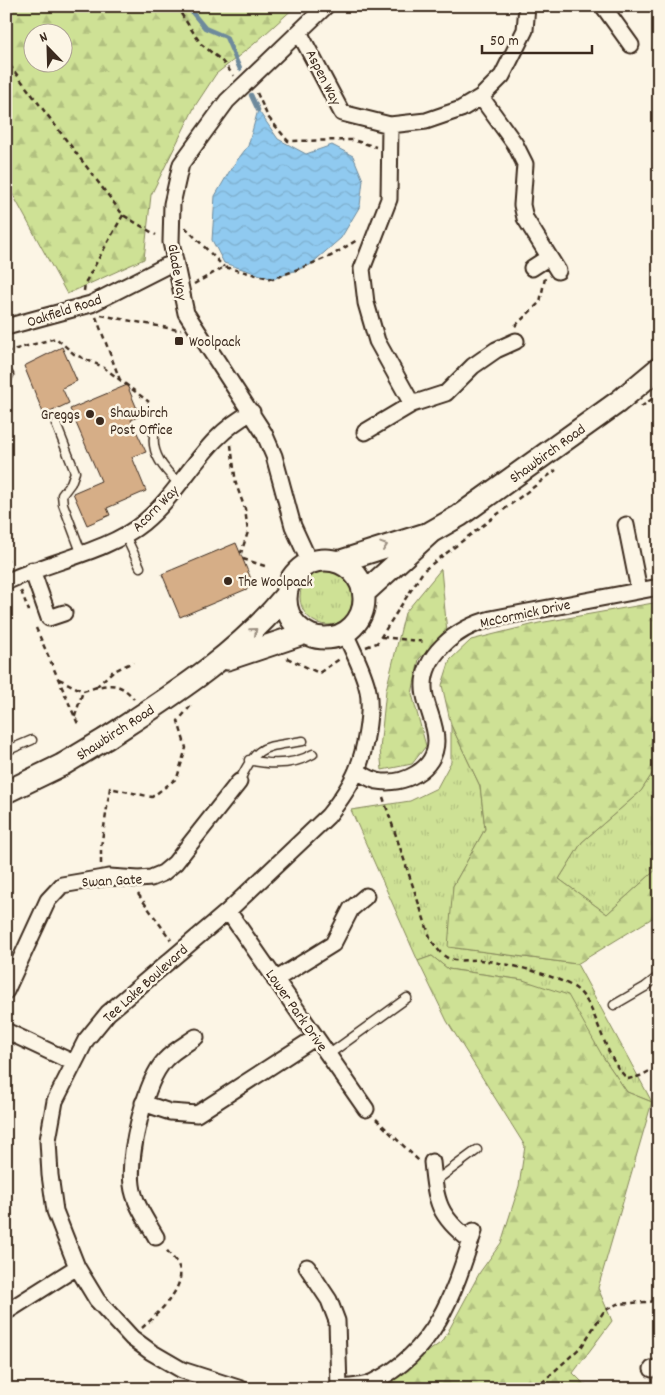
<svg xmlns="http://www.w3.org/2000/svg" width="665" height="1395" viewBox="0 0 665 1395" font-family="Dekko,sans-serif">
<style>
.grass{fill:url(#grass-tufts);stroke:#84865a}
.forest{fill:url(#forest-firs);stroke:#84865a;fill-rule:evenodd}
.water{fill:url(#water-waves);stroke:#6e8a9c}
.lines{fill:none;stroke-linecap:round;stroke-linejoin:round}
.stream{stroke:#6e8a9c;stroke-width:4.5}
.building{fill:#d6ae87;stroke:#3b2a1e}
.lane-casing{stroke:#3b2a1e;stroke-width:11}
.street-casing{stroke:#3b2a1e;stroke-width:19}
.secondary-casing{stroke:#3b2a1e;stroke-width:25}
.path{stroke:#3b2a1e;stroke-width:2.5;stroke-dasharray:5 4;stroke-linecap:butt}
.lane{stroke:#fcf5e5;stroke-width:8}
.street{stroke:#fcf5e5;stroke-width:15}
.secondary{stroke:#fcf5e5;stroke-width:21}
.secondary-bridge-casing{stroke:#3b2a1e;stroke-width:25;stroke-linecap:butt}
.secondary-bridge{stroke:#fcf5e5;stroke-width:21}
.oneway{stroke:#9c9082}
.poi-dot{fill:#3b2a1e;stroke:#fcf5e5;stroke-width:2}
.labels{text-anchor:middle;stroke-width:5;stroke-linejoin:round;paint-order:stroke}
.street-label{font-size:15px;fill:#3b2a1e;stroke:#fcf5e5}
.poi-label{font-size:15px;fill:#3b2a1e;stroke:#fcf5e5;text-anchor:start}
</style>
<defs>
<pattern id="grass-tufts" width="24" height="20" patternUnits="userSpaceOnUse" patternTransform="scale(1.25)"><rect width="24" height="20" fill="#cee195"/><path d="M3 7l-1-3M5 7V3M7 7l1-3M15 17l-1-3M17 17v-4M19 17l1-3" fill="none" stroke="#b2c180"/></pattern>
<pattern id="forest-firs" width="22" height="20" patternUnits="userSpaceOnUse" patternTransform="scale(1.25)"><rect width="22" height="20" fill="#cee195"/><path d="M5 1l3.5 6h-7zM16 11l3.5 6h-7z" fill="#b2c180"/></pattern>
<pattern id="water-waves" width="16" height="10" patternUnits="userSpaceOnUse" patternTransform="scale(1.25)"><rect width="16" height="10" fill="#90caf0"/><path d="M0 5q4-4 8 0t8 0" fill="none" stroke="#7daecd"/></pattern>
</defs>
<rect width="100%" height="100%" fill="#fcf5e5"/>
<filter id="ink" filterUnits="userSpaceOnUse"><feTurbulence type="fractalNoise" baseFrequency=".02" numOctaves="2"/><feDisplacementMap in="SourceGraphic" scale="10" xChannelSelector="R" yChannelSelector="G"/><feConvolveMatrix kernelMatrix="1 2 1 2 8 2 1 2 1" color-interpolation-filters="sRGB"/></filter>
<g filter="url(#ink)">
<!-- grass -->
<path class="grass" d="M300 597a28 28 0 1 1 56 0a28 28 0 1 1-56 0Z
M 451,725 L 480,786 L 485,829 L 453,886 L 455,948 L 577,964 L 652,1102 L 627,1092 L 603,1057 L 523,980 L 448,969 L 432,956 L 418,961 L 351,810 L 410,801 L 437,788 L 451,762 Z
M 659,763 L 659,867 L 607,914 L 559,879 L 582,842 L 641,791 Z"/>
<!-- forest -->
<path class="forest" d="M 6,6 L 296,6 L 254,44 L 216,74 L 195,106 L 151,195 L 144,259 L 67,294 L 6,182 ZM 32,32 L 62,32 L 62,62 L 32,62 Z
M 441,569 L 447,632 L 419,659 L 412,694 L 426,746 L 412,764 L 382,770 L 380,749 L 386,690 L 405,613 Z
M 659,602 L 659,763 L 641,791 L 582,842 L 559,879 L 607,914 L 659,867 L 659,914 L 577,964 L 448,947 L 453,886 L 485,829 L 480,786 L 451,725 L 442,685 L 450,660 L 471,640 L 539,623 Z
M 432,956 L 448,969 L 523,980 L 568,995 L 603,1057 L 627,1092 L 652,1102 L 598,1288 L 612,1321 L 573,1373 L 589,1389 L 376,1389 L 443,1341 L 480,1272 L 501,1243 L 519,1186 L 525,1146 L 447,1021 L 418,961 Z"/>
<!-- water -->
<path class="water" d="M 258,110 L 278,139 L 306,154 L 332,145 L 353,156 L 363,180 L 360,206 L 341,238 L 310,265 L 273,279 L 224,263 L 212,240 L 215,196 L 232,167 L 248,146 Z"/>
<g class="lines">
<!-- stream -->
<path class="stream" d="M 187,6 L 205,28 L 226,37 L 240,69
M 251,95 L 258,110"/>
</g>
<!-- building -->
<path class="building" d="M 62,347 L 77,381 L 62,388 L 69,403 L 44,415 L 24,366 Z
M 127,385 L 140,416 L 131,420 L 146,452 L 132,457 L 146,491 L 107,508 L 110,515 L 87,525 L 73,493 L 101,481 L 70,409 Z
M 236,543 L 254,586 L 180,617 L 162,574 Z"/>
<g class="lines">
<defs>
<path id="lane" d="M 6,371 L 9,375 L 6,382
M 56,424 L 75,472 L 71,483 L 62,495 L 63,504 L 81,552
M 155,431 C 149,453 165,470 179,484
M 126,537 L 140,567
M 6,751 L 32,740
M 249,760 C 271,765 294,765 313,754
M 239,782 C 257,743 263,748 303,741
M 614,1005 L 645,987 L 659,976
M 328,1055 L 407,998
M 434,1182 L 477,1150"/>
<path id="street" d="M 603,6 L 631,45
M 299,32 L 342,113 L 390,125 L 426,121 L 461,109 L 481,97 L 502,76 L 525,30 L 527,6
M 481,97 L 515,144 L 525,164 L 522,205 L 525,218 L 558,271
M 390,125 L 389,199 L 362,269 L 366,303 L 377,341 L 412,404
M 532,268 L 549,257
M 6,327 L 91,304 L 166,266 L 174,264
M 365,432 L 412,404 L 446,393 L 473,366 L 496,350 L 516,341
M 626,525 L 639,590
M 310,563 L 293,526 L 274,456 L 264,433 L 186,313 L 171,242 L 172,204 L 181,164 L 227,101 L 326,6
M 32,570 L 49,618 L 64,613
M 6,582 C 48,562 109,551 143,523 C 185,488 202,438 252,412
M 357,770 C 363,775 370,779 377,781 C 403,786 436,770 436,741 C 436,725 428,711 425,696 C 417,657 458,627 491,619 L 659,587
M 228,911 L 366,1109
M 275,980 L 333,944 L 351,909 L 366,896
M 6,991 L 48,900 L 62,885 L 109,877 L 139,879 L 151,878 L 163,873 L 175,863 L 239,782
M 6,1031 L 74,1063
M 143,1103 L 170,1112 L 197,1114 L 316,1037
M 432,1162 C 436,1202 438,1216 471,1241
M 156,1237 C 147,1221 134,1203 132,1185 C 128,1155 145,1081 165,1060 C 173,1051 186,1044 196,1037
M 307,1267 L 329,1300 L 337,1321 L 339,1388
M 6,1312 L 77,1267
M 652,1369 L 659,1367
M 241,1389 L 182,1370 L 151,1352 L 132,1338 L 97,1300 L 77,1267 L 55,1211 L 50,1175 L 48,1140 L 55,1101 L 86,1040 L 108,1013 L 228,911 L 328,816 C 339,802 350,787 357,770 C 365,751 372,711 368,691 C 364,671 353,652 345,633
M 335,1389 C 347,1387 363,1387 373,1382 C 436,1351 454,1293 474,1231"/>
<path id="secondary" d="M286 599a39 39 0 1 1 78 0a39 39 0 1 1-78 0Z
M 338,562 L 426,534
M 364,593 L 431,532 L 459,516 L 618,402 L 659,368
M 228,659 L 306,633
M 107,738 C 171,696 237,655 286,595
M 6,792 L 62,765"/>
</defs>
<!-- lane casing -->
<use href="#lane" class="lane-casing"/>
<!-- street casing -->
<use href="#street" class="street-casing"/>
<!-- secondary casing -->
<use href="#secondary" class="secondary-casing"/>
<!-- path -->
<path class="path" d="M 176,6 L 201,44 L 221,60 L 234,76
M 6,57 L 8,63 L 123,215 L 156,235
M 257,93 L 268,117 L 288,141 L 353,140 L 376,147
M 185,227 L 224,267
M 194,284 L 224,267 L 273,279 L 331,256 L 357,240
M 84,291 L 85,283 L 123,215
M 101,315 L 178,330 L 181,329
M 96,317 L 120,380
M 515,326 L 540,302 L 545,278
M 6,352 L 56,338 L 74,354 L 103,367 L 149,402
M 641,407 L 659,394
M 231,445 L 236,484 L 245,509 L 248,532 L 241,553
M 6,557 L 10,565
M 243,559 L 268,567
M 21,591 L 29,611
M 36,628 L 78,724
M 382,637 L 426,642
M 366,647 L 377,643 L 424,570 L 556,470
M 287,658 L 319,673 L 341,658
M 59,679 L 83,691 C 106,685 118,679 134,699
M 96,687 L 112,672 L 133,662
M 75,716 L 83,691
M 383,797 L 431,940 C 436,946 439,953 446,957 C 455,963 470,959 480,960 C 510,964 545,972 572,986 C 599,1001 600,1055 628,1079 L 640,1076 L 659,1066
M 101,864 L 101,847 L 110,788 L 152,797 L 177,778 L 186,748 L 178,721 L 193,703
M 138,894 L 171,940
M 376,1119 L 419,1161
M 142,1328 C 156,1315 187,1288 179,1267 C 177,1261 169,1254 165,1248
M 535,1389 L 582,1346 L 604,1311 L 617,1304 L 659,1301"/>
<!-- lane -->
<use href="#lane" class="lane"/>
<!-- street -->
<use href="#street" class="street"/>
<!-- secondary -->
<use href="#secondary" class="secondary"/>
<defs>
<path id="secondary-bridge" d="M 62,765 L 107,738"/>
</defs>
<!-- secondary-bridge casing -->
<use href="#secondary-bridge" class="secondary-bridge-casing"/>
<!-- secondary-bridge -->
<use href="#secondary-bridge" class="secondary-bridge"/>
</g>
<!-- one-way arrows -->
<defs><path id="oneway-chevron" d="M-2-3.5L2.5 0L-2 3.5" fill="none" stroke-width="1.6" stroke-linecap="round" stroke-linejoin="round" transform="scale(1.25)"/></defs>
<g class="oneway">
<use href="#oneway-chevron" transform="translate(384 546) rotate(-18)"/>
<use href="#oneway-chevron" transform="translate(254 631) rotate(-41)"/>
</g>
</g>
<!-- markers -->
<g class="poi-dot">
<rect x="174" y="336" width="10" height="10" rx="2.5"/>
<circle cx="90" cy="414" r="5"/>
<circle cx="100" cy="421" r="5"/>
<circle cx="228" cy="581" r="5"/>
</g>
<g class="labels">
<!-- street labels -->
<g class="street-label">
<text transform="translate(324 77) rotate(63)" y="5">Aspen Way</text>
<text transform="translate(178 272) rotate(80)" y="5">Glade Way</text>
<text transform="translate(64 310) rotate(-18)" y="5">Oakfield Road</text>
<text transform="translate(547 453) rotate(-36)" y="5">Shawbirch Road</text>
<text transform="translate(155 508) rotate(-45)" y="5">Acorn Way</text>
<text transform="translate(525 613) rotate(-12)" y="5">McCormick Drive</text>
<text transform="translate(115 732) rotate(-33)" y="5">Shawbirch Road</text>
<text transform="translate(112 880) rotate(-3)" y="5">Swan Gate</text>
<text transform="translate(145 983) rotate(-42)" y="5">Tee Lake Boulevard</text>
<text transform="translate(297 1010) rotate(55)" y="5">Lower Park Drive</text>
</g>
<!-- poi labels -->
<g class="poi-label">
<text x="189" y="346">Woolpack</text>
<text x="110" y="417">Shawbirch<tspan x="110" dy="17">Post Office</tspan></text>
<text x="80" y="419" text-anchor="end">Greggs</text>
<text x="238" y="586">The Woolpack</text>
</g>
</g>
<!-- margin -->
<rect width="665" height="1395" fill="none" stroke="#fcf5e5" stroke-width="25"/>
<rect x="12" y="12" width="640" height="1370" fill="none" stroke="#3b2a1e" stroke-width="2" filter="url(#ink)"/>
<!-- north arrow -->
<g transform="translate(48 48) rotate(337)"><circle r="24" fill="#fcf5e5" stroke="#afa495"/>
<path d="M0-4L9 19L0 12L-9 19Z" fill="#3b2a1e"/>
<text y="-8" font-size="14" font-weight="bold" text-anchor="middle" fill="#3b2a1e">N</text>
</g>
<!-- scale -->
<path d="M482 45v8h110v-8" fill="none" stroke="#3b2a1e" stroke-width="2.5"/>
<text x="490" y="45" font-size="15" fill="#3b2a1e" stroke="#fcf5e5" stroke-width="4" paint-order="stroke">50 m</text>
</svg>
